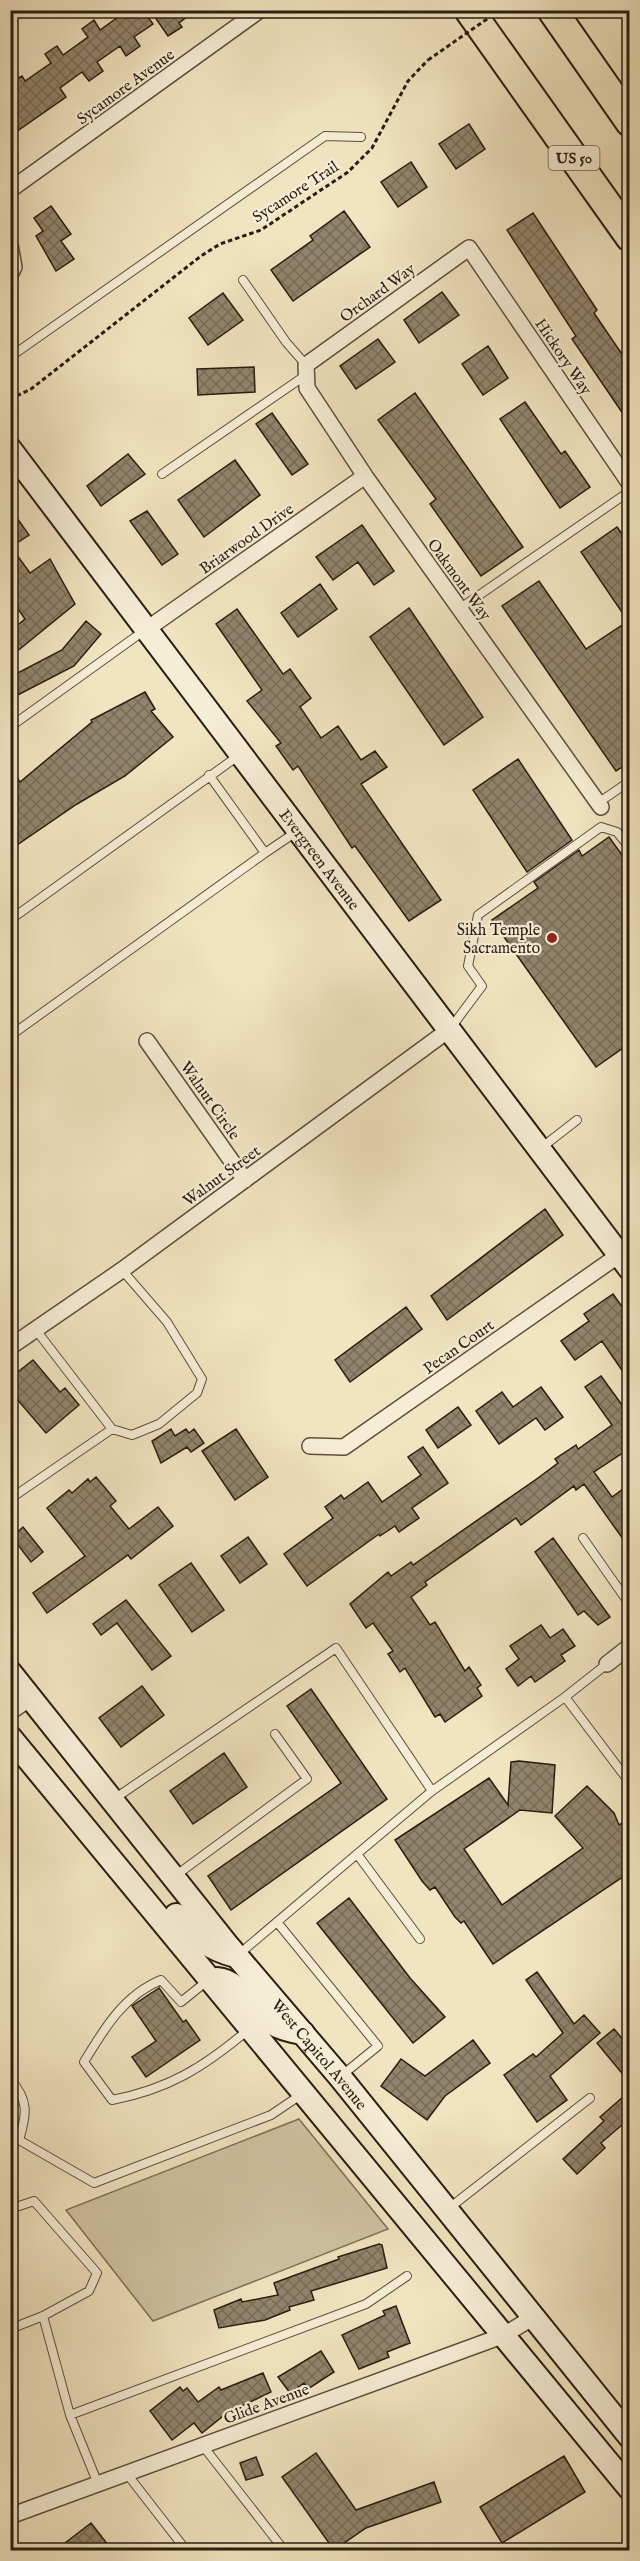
<svg xmlns="http://www.w3.org/2000/svg" width="640" height="2561" viewBox="0 0 640 2561" font-family="'IM FELL English',serif">
<style>
.grass{fill:#cfc2a2;stroke:#7c7059;stroke-width:1.5}
.building{fill:url(#building-cross-hatch);stroke:#291d10;stroke-width:1.5}
.lines{fill:none;stroke-linecap:round;stroke-linejoin:round}
.lane-casing{stroke:#5b4f3c;stroke-width:10}
.street-casing{stroke:#5b4f3c;stroke-width:18}
.secondary-casing{stroke:#291d10;stroke-width:26}
.highway-casing{stroke:#291d10;stroke-width:32}
.path{stroke:#291d10;stroke-width:3;stroke-dasharray:4.5 3;stroke-linecap:butt}
.lane{stroke:#f6edd6;stroke-width:8}
.street{stroke:#f6edd6;stroke-width:15}
.secondary{stroke:#f6edd6;stroke-width:22}
.highway{stroke:#f1e4c0;stroke-width:28}
.path-bridge{stroke:#291d10;stroke-width:3;stroke-dasharray:4.5 3;stroke-linecap:butt}
.poi-dot{fill:#8f2418;stroke:#f6edd6;stroke-width:2}
.labels{text-anchor:middle;stroke-width:4.5;stroke-linejoin:round;paint-order:stroke}
.shield{fill:#f6edd6;stroke:#665b4b;stroke-width:1.5}
.shield-label{font-size:15px;font-weight:bold;fill:#291d10}
.street-label{font-size:16px;fill:#291d10;stroke:#f6edd6}
.poi-label{font-size:16px;fill:#291d10;stroke:#f6edd6;text-anchor:end}
</style>
<defs>
<pattern id="building-cross-hatch" width="8" height="8" patternUnits="userSpaceOnUse" patternTransform="scale(1.5)"><rect width="8" height="8" fill="#91846c"/><path d="M0 0l8 8M0 8l8-8" fill="none" stroke="#766b57"/></pattern>
</defs>
<rect width="100%" height="100%" fill="#f1e4c0"/>
<filter id="stains"><feTurbulence type="fractalNoise" baseFrequency=".00333" numOctaves="4"/><feColorMatrix values="0 0 0 0 .2 0 0 0 0 .09 0 0 0 0 .02 0 0 0 .5 -.17"/></filter>
<radialGradient id="worn" r=".72"><stop offset=".6" stop-color="#630" stop-opacity="0"/><stop offset="1" stop-color="#630" stop-opacity=".3"/></radialGradient>
<!-- grass -->
<path class="grass" d="M 299,2119 L 388,2229 L 153,2321 L 66,2210 Z"/>
<!-- building -->
<path class="building" d="M 128,10 L 143,10 L 153,24 L 134,37 L 140,46 L 126,56 L 120,46 L 97,62 L 103,71 L 89,81 L 82,72 L 60,88 L 66,97 L 10,136 L 10,83 L 22,76 L 25,81 L 51,63 L 45,54 L 57,46 L 63,55 L 88,37 L 82,29 L 94,20 L 100,30 Z
M 150,10 L 196,10 L 179,23 L 182,27 L 168,36 Z
M 469,124 L 485,149 L 456,169 L 439,144 Z
M 411,162 L 427,187 L 398,207 L 381,182 Z
M 51,206 L 71,234 L 61,241 L 74,259 L 56,271 L 36,236 L 43,231 L 34,218 Z
M 344,211 L 370,247 L 293,301 L 271,270 L 313,240 L 310,236 Z
M 533,213 L 597,310 L 594,313 L 630,366 L 630,424 L 572,339 L 576,336 L 507,230 Z
M 442,292 L 459,315 L 419,343 L 404,320 Z
M 223,293 L 243,320 L 208,345 L 189,318 Z
M 378,339 L 395,362 L 356,389 L 340,366 Z
M 488,346 L 508,378 L 483,395 L 462,364 Z
M 254,367 L 255,392 L 198,395 L 197,369 Z
M 415,393 L 523,547 L 481,576 L 430,504 L 436,499 L 378,420 Z
M 525,402 L 561,454 L 565,451 L 590,487 L 560,508 L 500,419 Z
M 272,413 L 308,464 L 292,475 L 256,424 Z
M 128,454 L 145,474 L 101,506 L 87,486 Z
M 235,460 L 260,495 L 204,537 L 178,500 Z
M 10,508 L 29,535 L 11,547 L 30,573 L 50,559 L 75,604 L 10,657 L 10,631 L 25,619 L 10,597 Z
M 147,511 L 178,554 L 162,565 L 130,521 Z
M 362,525 L 394,571 L 374,585 L 358,562 L 333,580 L 316,557 Z
M 617,527 L 630,545 L 630,762 L 616,771 L 502,606 L 539,581 L 586,649 L 628,621 L 581,552 Z
M 320,584 L 337,609 L 298,637 L 281,613 Z
M 409,608 L 483,717 L 444,745 L 370,637 Z
M 237,609 L 283,674 L 290,669 L 311,698 L 300,707 L 321,738 L 338,726 L 361,760 L 375,751 L 387,767 L 361,784 L 441,900 L 409,921 L 355,846 L 352,848 L 298,766 L 293,770 L 276,746 L 281,743 L 247,701 L 262,690 L 216,624 Z
M 86,621 L 101,634 L 74,666 L 10,699 L 10,677 L 62,650 Z
M 145,692 L 155,709 L 151,711 L 173,737 L 125,776 L 77,804 L 17,845 L 10,836 L 10,768 L 20,782 L 92,722 L 91,720 Z
M 518,759 L 572,840 L 527,872 L 473,790 Z
M 609,837 L 630,866 L 630,1043 L 596,1067 L 492,920 L 538,888 L 534,882 L 579,850 L 582,856 Z
M 545,1209 L 563,1235 L 447,1320 L 431,1296 Z
M 613,1294 L 630,1318 L 630,1382 L 602,1341 L 575,1360 L 561,1341 L 589,1321 L 584,1314 Z
M 406,1307 L 422,1329 L 350,1382 L 335,1360 Z
M 33,1360 L 60,1392 L 65,1388 L 79,1405 L 46,1433 L 10,1391 L 10,1378 Z
M 601,1376 L 630,1416 L 630,1448 L 594,1472 L 612,1497 L 630,1484 L 630,1549 L 584,1484 L 576,1490 L 574,1486 L 521,1525 L 516,1518 L 425,1582 L 427,1585 L 411,1597 L 430,1625 L 435,1622 L 465,1671 L 469,1667 L 481,1685 L 477,1688 L 482,1696 L 445,1722 L 440,1714 L 435,1717 L 405,1668 L 400,1672 L 388,1654 L 393,1651 L 373,1623 L 366,1628 L 350,1604 L 388,1572 L 391,1576 L 411,1562 L 413,1565 L 538,1478 L 558,1463 L 555,1459 L 576,1445 L 578,1449 L 612,1425 L 585,1387 Z
M 541,1387 L 563,1417 L 545,1430 L 536,1418 L 499,1444 L 476,1411 L 502,1392 L 513,1407 Z
M 458,1407 L 471,1425 L 438,1448 L 426,1430 Z
M 171,1429 L 175,1436 L 186,1429 L 189,1433 L 194,1429 L 204,1443 L 191,1452 L 187,1447 L 161,1463 L 152,1441 Z
M 236,1429 L 268,1477 L 235,1500 L 202,1451 Z
M 423,1447 L 448,1483 L 412,1508 L 419,1518 L 399,1532 L 395,1526 L 380,1536 L 379,1534 L 307,1586 L 284,1554 L 333,1518 L 325,1507 L 341,1495 L 344,1499 L 368,1482 L 382,1502 L 421,1475 L 408,1457 Z
M 96,1477 L 116,1501 L 110,1506 L 129,1529 L 158,1507 L 173,1526 L 131,1559 L 128,1555 L 47,1613 L 33,1593 L 85,1556 L 47,1508 L 69,1490 L 72,1493 L 88,1479 L 90,1482 Z
M 23,1527 L 43,1552 L 31,1562 L 12,1537 Z
M 248,1537 L 267,1564 L 240,1583 L 221,1556 Z
M 553,1538 L 610,1617 L 598,1625 L 584,1611 L 578,1615 L 535,1552 Z
M 191,1563 L 224,1610 L 192,1632 L 159,1585 Z
M 126,1600 L 171,1656 L 152,1670 L 117,1623 L 101,1635 L 93,1624 Z
M 541,1625 L 550,1638 L 563,1629 L 575,1646 L 561,1655 L 565,1661 L 535,1682 L 531,1676 L 518,1686 L 506,1669 L 519,1659 L 510,1646 Z
M 142,1686 L 164,1715 L 121,1747 L 99,1718 Z
M 311,1689 L 387,1799 L 231,1910 L 208,1876 L 341,1783 L 287,1706 Z
M 224,1753 L 247,1787 L 193,1824 L 170,1791 Z
M 519,1761 L 555,1765 L 552,1813 L 520,1810 L 464,1849 L 502,1905 L 583,1848 L 555,1816 L 587,1786 L 614,1813 L 619,1825 L 630,1818 L 630,1872 L 493,1964 L 464,1921 L 461,1923 L 455,1917 L 435,1887 L 430,1890 L 422,1881 L 395,1840 L 489,1778 L 508,1805 L 511,1762 Z
M 349,1898 L 410,1978 L 445,2017 L 413,2043 L 317,1923 Z
M 537,1972 L 574,2024 L 584,2015 L 600,2033 L 550,2076 L 567,2100 L 537,2122 L 504,2075 L 533,2054 L 536,2057 L 563,2033 L 526,1980 Z
M 159,1988 L 183,2022 L 186,2020 L 200,2040 L 146,2077 L 132,2057 L 156,2041 L 132,2006 Z
M 614,2029 L 630,2048 L 630,2083 L 597,2043 Z
M 473,2040 L 490,2063 L 445,2096 L 427,2120 L 381,2086 L 401,2059 L 425,2076 Z
M 630,2091 L 630,2118 L 601,2143 L 605,2148 L 577,2174 L 563,2159 L 604,2121 L 600,2117 Z
M 379,2244 L 382,2245 L 387,2268 L 311,2291 L 314,2300 L 289,2307 L 290,2310 L 265,2320 L 219,2328 L 214,2310 L 241,2299 L 242,2302 L 278,2295 L 274,2283 L 339,2259 L 338,2257 Z
M 396,2306 L 410,2343 L 387,2352 L 389,2357 L 359,2369 L 342,2335 L 385,2315 L 383,2311 Z
M 321,2351 L 334,2372 L 308,2389 L 304,2383 L 290,2393 L 278,2377 Z
M 263,2373 L 271,2392 L 227,2413 L 202,2433 L 194,2423 L 172,2440 L 150,2411 L 180,2387 L 183,2391 L 187,2388 L 198,2402 L 219,2387 L 221,2390 Z
M 316,2453 L 356,2510 L 434,2482 L 441,2502 L 366,2528 L 334,2550 L 282,2477 Z
M 564,2456 L 585,2492 L 502,2543 L 480,2507 Z
M 256,2457 L 263,2475 L 246,2480 L 240,2463 Z
M 91,2523 L 112,2550 L 56,2550 Z"/>
<g class="lines">
<defs>
<path id="lane" d="M 243,280 L 286,342 L 306,365
M 10,357 L 325,136 L 361,137
M 162,474 L 306,375
M 459,609 L 630,491
M 10,727 L 145,630
M 598,803 L 630,781
M 265,853 L 296,832
M 10,920 L 238,756
M 450,1029 L 482,986 L 468,966 L 478,915 L 601,827 L 617,832 L 630,848
M 10,1036 L 265,853 L 209,775
M 541,1148 L 577,1120
M 112,1429 L 132,1435 L 159,1424 L 197,1393 L 202,1379 L 167,1322 L 122,1270
M 10,1499 L 112,1429 L 36,1330
M 583,1538 L 630,1605
M 565,1697 L 607,1664
M 432,1791 L 565,1697 L 630,1783
M 114,1799 L 336,1648 L 432,1791 L 357,1854
M 175,1876 L 307,1779 L 275,1734
M 277,1922 L 378,2046 L 341,2076
M 238,1955 L 357,1854 L 420,1939
M 207,1981 L 181,2002 L 161,1980 C 124,1995 104,2029 84,2062 L 112,2100 C 169,2089 204,2067 248,2030
M 10,2079 C 29,2100 27,2114 19,2140 L 10,2142
M 19,2140 L 94,2183 L 271,2115 L 302,2094
M 10,2209 L 34,2201 L 97,2273 L 89,2291 L 43,2316 L 10,2329
M 448,2209 L 590,2098
M 43,2316 L 70,2415 L 98,2484
M 70,2415 L 366,2304 L 407,2276
M 203,2446 L 284,2550
M 127,2474 L 186,2550"/>
<path id="street" d="M 10,190 L 260,10
M 10,245 L 14,267 L 10,275
M 147,629 L 365,476
M 601,807 L 365,476 L 307,388 L 306,365 L 469,248 L 630,484
M 147,1041 L 245,1180
M 10,1347 L 122,1270 L 450,1029
M 310,1446 L 344,1447 L 619,1255
M 607,1664 L 630,1646
M 10,1712 L 32,1697
M 10,2516 L 502,2336 L 532,2318"/>
<g id="secondary">
<path id="s1" d="M 10,449 L 630,1269"/>
<path id="s2" d="M 10,1672 L 229,1947 L 340,2077 L 630,2437"/>
<path d="M 10,1737 L 630,2489"/>
<path d="M 176,1915 C 193,1937 209,1949 236,1956"/>
<path d="M 217,1979 C 237,1980 250,2005 263,2017 C 274,2027 289,2031 303,2033"/>
</g>
<path id="highway" d="M 469,10 L 630,237
M 552,10 L 630,122"/>
</defs>
<!-- lane casing -->
<use href="#lane" class="lane-casing"/>
<!-- street casing -->
<use href="#street" class="street-casing"/>
<!-- secondary casing -->
<use href="#secondary" class="secondary-casing"/>
<!-- highway casing -->
<use href="#highway" class="highway-casing"/>
<!-- path -->
<path class="path" d="M 10,399 L 31,389 L 201,256 L 220,244 L 261,230 L 348,172 L 372,148 L 408,81 L 428,60"/>
<!-- lane -->
<use href="#lane" class="lane"/>
<!-- street -->
<use href="#street" class="street"/>
<!-- secondary -->
<use href="#secondary" class="secondary"/>
<!-- highway -->
<use href="#highway" class="highway"/>
<!-- path-bridge -->
<path class="path-bridge" d="M 428,60 L 500,10"/>
</g>
<!-- markers -->
<circle class="poi-dot" cx="552" cy="938" r="6"/>
<g class="labels">
<!-- shield labels -->
<rect class="shield" x="548.5" y="146" width="51" height="24" rx="4.5"/>
<g class="shield-label">
<text x="574" y="163">US 50</text>
</g>
<!-- street labels -->
<g class="street-label">
<text transform="translate(125 86) rotate(-36)" y="6">Sycamore Avenue</text>
<text transform="translate(295 191) rotate(-33)" y="6">Sycamore Trail</text>
<text transform="translate(377 292) rotate(-36)" y="6">Orchard Way</text>
<text transform="translate(564 356) rotate(56)" y="6">Hickory Way</text>
<text transform="translate(246 538) rotate(-35)" y="6">Briarwood Drive</text>
<text transform="translate(460 579) rotate(54)" y="6">Oakmont Way</text>
<text dy="6" stroke="none"><textPath href="#s1" startOffset="514">Evergreen Avenue</textPath></text>
<text transform="translate(211 1100) rotate(55)" y="6">Walnut Circle</text>
<text transform="translate(221 1175) rotate(-36)" y="6">Walnut Street</text>
<text transform="translate(458 1346) rotate(-35)" y="6">Pecan Court</text>
<text dy="6" stroke="none"><textPath href="#s2" startOffset="492">West Capitol Avenue</textPath></text>
<text transform="translate(266 2403) rotate(-20)" y="6">Glide Avenue</text>
</g>
<!-- poi labels -->
<g class="poi-label">
<text x="540" y="935">Sikh Temple<tspan x="540" dy="18">Sacramento</tspan></text>
</g>
</g>
<!-- margin -->
<rect width="640" height="2561" fill="none" stroke="#f1e4c0" stroke-width="36"/>
<rect x="12" y="12" width="616" height="2537" fill="none" stroke="#291d10" stroke-width="3"/>
<rect x="18" y="18" width="604" height="2525" fill="none" stroke="#291d10" stroke-width="1.5"/>
<rect width="100%" height="100%" filter="url(#stains)"/>
<rect width="100%" height="100%" fill="url(#worn)"/>
</svg>
